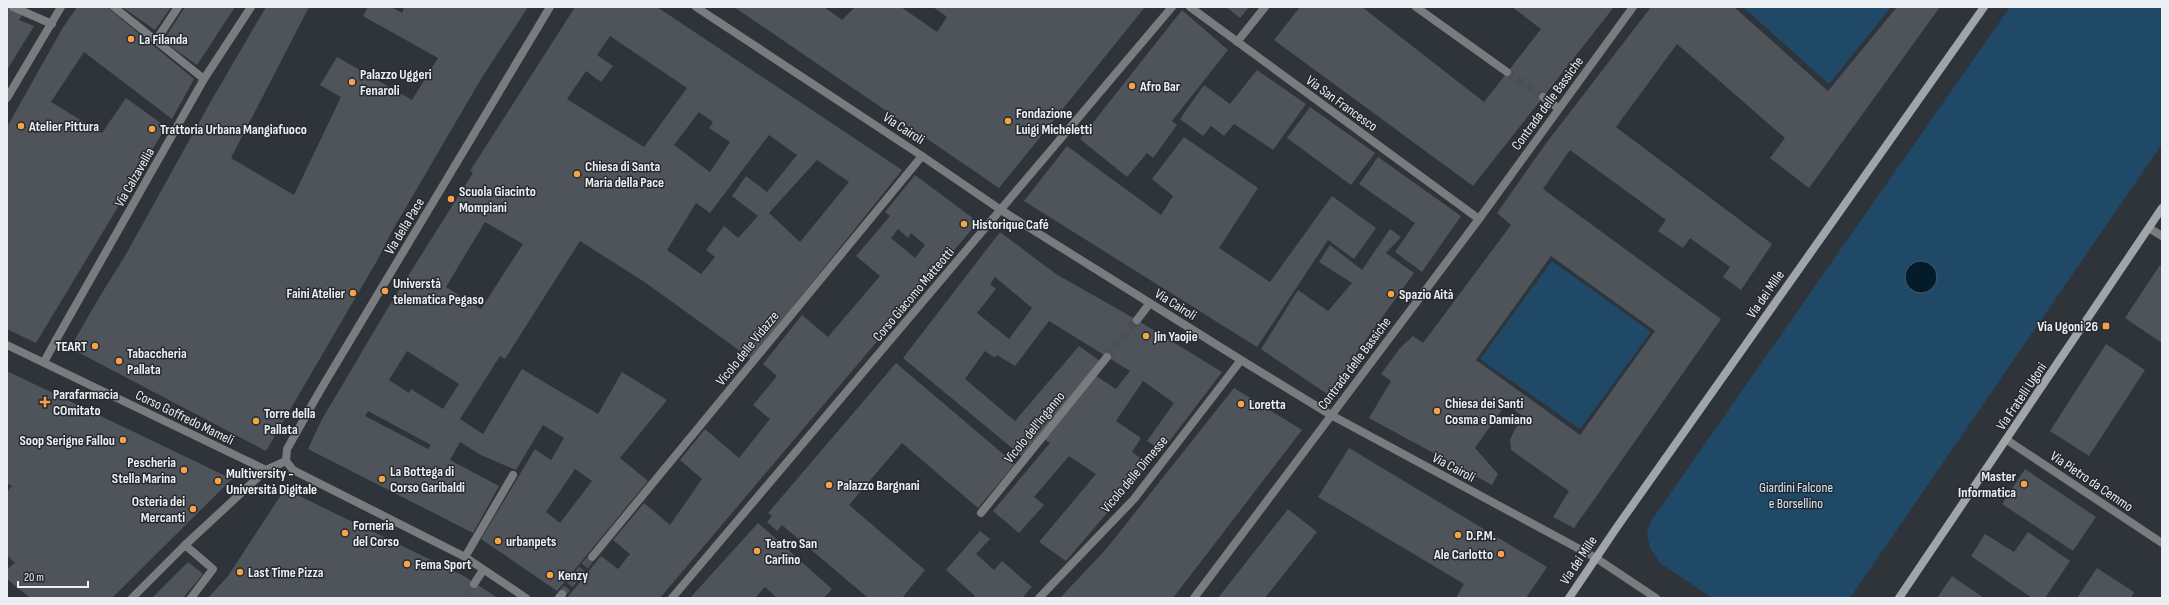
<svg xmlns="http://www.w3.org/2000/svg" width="2169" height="605" viewBox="0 0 2169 605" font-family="'Sofia Sans Condensed',sans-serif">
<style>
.green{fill:#204968}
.water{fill:#041b2c;stroke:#495a67}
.building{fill:#4e545a;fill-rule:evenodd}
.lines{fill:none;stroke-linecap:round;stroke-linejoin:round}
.minor-tunnel{stroke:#4a5055;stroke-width:8;stroke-dasharray:8 4;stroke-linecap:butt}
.pedestrian{stroke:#797c7f;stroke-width:8}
.minor{stroke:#797c7f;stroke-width:8}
.secondary{stroke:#a0a5a9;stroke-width:8}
.poi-dot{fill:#f7a149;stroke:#252a2f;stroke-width:1.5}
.labels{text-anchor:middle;stroke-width:3;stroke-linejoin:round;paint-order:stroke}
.poi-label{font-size:14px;font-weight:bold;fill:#ebeef2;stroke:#252a2f;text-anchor:start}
.street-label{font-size:14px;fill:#ebeef2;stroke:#252a2f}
.park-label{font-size:14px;fill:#cde8fe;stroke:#252a2f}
</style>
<rect width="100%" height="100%" fill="#2e3439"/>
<!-- green -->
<path class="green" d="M 1743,7 L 1891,7 L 1829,84 Z
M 2010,7 L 2162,7 L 2162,144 L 1850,598 L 1712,598 L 1660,563 L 1650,548 L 1647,533 L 1651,521 Z
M 1552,261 L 1651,332 L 1580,429 L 1480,359 Z"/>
<!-- water -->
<path class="water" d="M1905 277a16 16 0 1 1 32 0a16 16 0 1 1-32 0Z"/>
<!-- building -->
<path class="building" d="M 7,7 L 27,7 L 19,20 L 34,26 L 7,70 Z
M 77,7 L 107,7 L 194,79 L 172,119 L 84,52 L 51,102 L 102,133 L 126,98 L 166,127 L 36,343 L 7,329 L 7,127 L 62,29 Z
M 122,7 L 171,7 L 155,30 Z
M 185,7 L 235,7 L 197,65 L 163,41 Z
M 266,7 L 309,7 L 231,158 L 294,195 L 341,97 L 320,85 L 337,57 L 412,100 L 438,58 L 363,16 L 368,7 L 391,7 L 402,13 L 404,7 L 528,7 L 481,79 L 391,233 L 378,259 L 266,451 L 70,348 L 100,296 L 125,256 L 211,101 Z
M 575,7 L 657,7 L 902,170 L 751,359 L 646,283 L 580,241 L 505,359 L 500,356 L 460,419 L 483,434 L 522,369 L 598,414 L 622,372 L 667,400 L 620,458 L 648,481 L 557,591 L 481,539 L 535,449 L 551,460 L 564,438 L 543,425 L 516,470 L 481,455 L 460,442 L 450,460 L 499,486 L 473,533 L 308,449 L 321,421 L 389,306 L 473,173 L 470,171 ZM 610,36 L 687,88 L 644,147 L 567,99 L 586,71 L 601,82 L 613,66 L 597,55 ZM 699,112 L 713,122 L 709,128 L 730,142 L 710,172 L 674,145 ZM 769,135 L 797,155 L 767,192 L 746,176 L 732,196 L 758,216 L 738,238 L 724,226 L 706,250 L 715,257 L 701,274 L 667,250 L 696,203 L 710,213 ZM 817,160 L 849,182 L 800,242 L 769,213 ZM 485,222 L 523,244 L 481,309 L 446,287 ZM 407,351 L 459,384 L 443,409 L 411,389 L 409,393 L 389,380 ZM 368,411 L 431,445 L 428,449 L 365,416 ZM 575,469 L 592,481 L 560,523 L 546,512 Z
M 734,7 L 824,7 L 842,20 L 855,7 L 901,7 L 937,32 L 947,17 L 933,7 L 1145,7 L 999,188 Z
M 1226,7 L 1249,7 L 1240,18 Z
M 1300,7 L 1362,7 L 1484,102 L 1541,29 L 1512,7 L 1614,7 L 1473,186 L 1274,40 Z
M 1651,7 L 1734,7 L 1828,91 L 1897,7 L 1940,7 L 1809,188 L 1770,158 L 1785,138 L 1677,44 L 1616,127 L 1772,244 L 1741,290 L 1723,277 L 1730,267 L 1690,238 L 1683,248 L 1658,231 L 1666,220 L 1570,150 L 1563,160 L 1543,189 L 1721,319 L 1574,528 L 1553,517 L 1569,491 L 1511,450 L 1510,440 L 1515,429 L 1524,417 L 1506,404 L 1475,448 L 1498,474 L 1492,485 L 1369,418 L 1391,381 L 1381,374 L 1400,348 L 1413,336 L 1423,343 L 1511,225 L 1497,213 L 1544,146 ZM 1551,256 L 1655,331 L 1580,435 L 1476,360 Z
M 1182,10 L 1228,50 L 1172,121 L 1177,125 L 1153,158 L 1147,153 L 1127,177 L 1080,139 Z
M 1257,70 L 1306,104 L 1273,150 L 1234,124 L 1224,136 L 1211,126 L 1203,136 L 1180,119 L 1204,85 L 1230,104 Z
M 1310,107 L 1375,153 L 1351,185 L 1287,138 Z
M 1184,137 L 1258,188 L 1219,248 L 1270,282 L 1332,196 L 1376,228 L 1354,259 L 1328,240 L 1257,347 L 1024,201 L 1067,146 L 1161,215 L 1173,196 L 1152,179 Z
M 1378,157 L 1461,216 L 1422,272 L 1395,252 L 1415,223 L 1359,184 Z
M 915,175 L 978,222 L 660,598 L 567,598 L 601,556 L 618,569 L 630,554 L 613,540 L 644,503 L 670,525 L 702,479 L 680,460 L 705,429 L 739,458 L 770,419 L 753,405 L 777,376 L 763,364 L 802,315 L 828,337 L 880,276 L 856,256 L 890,216 L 885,212 ZM 898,229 L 908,238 L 911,233 L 925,245 L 915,258 L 891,238 Z
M 1390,229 L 1401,237 L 1386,253 L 1414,273 L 1327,394 L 1261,349 L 1298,290 L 1328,311 L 1352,283 L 1319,262 L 1330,245 L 1362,270 Z
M 1000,232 L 1056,274 L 1137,320 L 1222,372 L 1162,451 L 1147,441 L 1174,403 L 1143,381 L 1116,421 L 1141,438 L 1132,452 L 1149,464 L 1066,561 L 1039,542 L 1096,474 L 1069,456 L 1034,497 L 1044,505 L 1019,533 L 993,511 L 1050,443 L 1044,439 L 1096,376 L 1116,389 L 1130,371 L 1049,321 L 1015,366 L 997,355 L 995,358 L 985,351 L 965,379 L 1015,421 L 1079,346 L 1100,361 L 1023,457 L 903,358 ZM 995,277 L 1032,308 L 1009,339 L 977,313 L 996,289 L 990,284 Z
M 2160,265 L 2162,266 L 2162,343 L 2125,318 Z
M 2106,344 L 2145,370 L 2089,456 L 2050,431 Z
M 896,363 L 1015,464 L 978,508 L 902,443 L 849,505 L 925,570 L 902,598 L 868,598 L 782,525 L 777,531 L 767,522 L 772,516 L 768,513 Z
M 7,371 L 232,479 L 112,598 L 30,598 L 7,579 L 7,569 L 15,563 L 7,555 L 7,492 L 12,486 L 7,483 Z
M 1234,388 L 1302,430 L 1173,598 L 1060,598 L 1107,548 Z
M 1349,448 L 1547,567 L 1526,598 L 1456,598 L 1464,584 L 1318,497 Z
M 2025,469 L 2096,517 L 2073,551 L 2002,504 Z
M 285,489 L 464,576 L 498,598 L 208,598 L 228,576 Z
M 1288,509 L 1317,532 L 1265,598 L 1218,598 Z
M 758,523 L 832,589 L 824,598 L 777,598 L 765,587 L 755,598 L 690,598 Z
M 980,531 L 990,539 L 976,554 L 994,570 L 1002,561 L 1032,587 L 1022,598 L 972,598 L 975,596 L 946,570 Z
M 2028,532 L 2070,561 L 2045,598 L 2032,598 L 1971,556 L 1985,534 L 2014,552 Z
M 188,562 L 203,574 L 183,598 L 152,598 Z
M 2097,568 L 2134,592 L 2131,598 L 2077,598 Z
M 1952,576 L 1984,598 L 1937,598 Z"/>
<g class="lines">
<!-- minor-tunnel -->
<path class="minor-tunnel" d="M 1507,72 L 1543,97
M 1107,357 L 1137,320
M 562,594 L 592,557
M 465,598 L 474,584"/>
<!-- pedestrian -->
<path class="pedestrian" d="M 7,345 L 266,470
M 44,362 L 56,340
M 185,545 L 266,470 L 286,461"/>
<!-- minor -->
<path class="minor" d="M 13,7 L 52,24
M 114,7 L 204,79
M 696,7 L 922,156 L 1001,210 L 1241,360 L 1331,415 L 1596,558 L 1656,598
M 1190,7 L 1479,219
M 1416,7 L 1507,72
M 157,39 L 178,7
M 1237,42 L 1265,7
M 1543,97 L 1558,108
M 7,98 L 61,7
M 2149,228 L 2162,236
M 1137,320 L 1150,303
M 56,340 L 204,79 L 251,7
M 2007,440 L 2162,543
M 981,513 L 1107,357
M 465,557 L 513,475
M 592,557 L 922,156
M 474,584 L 483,570
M 132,598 L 185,545 L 213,569 L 191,598
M 526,598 L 465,557 L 293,470 L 286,461 L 287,449 L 321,389 L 550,7
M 559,598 L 562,594
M 672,598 L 1172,7
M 1039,598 L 1134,499 L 1241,360
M 1194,598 L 1479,219 L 1633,7"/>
<!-- secondary -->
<path class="secondary" d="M 1569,598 L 1617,527 L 1984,7
M 1899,598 L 2162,208"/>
</g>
<!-- markers -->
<g class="poi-dot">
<circle cx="131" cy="39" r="4"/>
<circle cx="352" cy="82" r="4"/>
<circle cx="1132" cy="86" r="4"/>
<circle cx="1008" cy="121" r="4"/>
<circle cx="21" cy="126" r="4"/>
<circle cx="152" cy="129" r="4"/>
<circle cx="577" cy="174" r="4"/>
<circle cx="451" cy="199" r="4"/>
<circle cx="964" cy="224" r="4"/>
<circle cx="385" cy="291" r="4"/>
<circle cx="353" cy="293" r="4"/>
<circle cx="1391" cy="294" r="4"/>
<rect x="2102" y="322" width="8" height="8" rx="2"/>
<circle cx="1146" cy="336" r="4"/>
<circle cx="95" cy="346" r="4"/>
<circle cx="119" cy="361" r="4"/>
<path d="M43 396h4v4h4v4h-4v4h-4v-4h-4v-4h4z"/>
<circle cx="1241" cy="404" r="4"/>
<circle cx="1437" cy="411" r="4"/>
<circle cx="256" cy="421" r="4"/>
<circle cx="123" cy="440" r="4"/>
<circle cx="184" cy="470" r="4"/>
<circle cx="382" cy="479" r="4"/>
<circle cx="218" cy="481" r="4"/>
<circle cx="2024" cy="484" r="4"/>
<circle cx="829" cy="485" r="4"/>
<circle cx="193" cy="509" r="4"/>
<circle cx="345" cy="533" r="4"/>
<circle cx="1458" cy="535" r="4"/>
<circle cx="498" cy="541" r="4"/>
<circle cx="757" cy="551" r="4"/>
<circle cx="1501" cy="554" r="4"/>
<circle cx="407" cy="564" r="4"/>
<circle cx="240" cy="572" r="4"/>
<circle cx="550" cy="575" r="4"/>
</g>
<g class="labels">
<!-- poi labels -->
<g class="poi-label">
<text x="139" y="44">La Filanda</text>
<text x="360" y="79">Palazzo Uggeri<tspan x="360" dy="16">Fenaroli</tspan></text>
<text x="1140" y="91">Afro Bar</text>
<text x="1016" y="118">Fondazione<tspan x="1016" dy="16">Luigi Micheletti</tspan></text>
<text x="29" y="131">Atelier Pittura</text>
<text x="160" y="134">Trattoria Urbana Mangiafuoco</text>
<text x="585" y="171">Chiesa di Santa<tspan x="585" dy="16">Maria della Pace</tspan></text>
<text x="459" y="196">Scuola Giacinto<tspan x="459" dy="16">Mompiani</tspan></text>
<text x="972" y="229">Historique Café</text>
<text x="393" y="288">Universtà<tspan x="393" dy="16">telematica Pegaso</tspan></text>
<text x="345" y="298" text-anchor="end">Faini Atelier</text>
<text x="1399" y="299">Spazio Aità</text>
<text x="2098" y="331" text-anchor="end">Via Ugoni 26</text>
<text x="1154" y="341">Jin Yaojie</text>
<text x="87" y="351" text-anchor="end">TEART</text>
<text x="127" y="358">Tabaccheria<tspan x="127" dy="16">Pallata</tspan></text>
<text x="53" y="399">Parafarmacia<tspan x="53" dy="16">COmitato</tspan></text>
<text x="1445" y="408">Chiesa dei Santi<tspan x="1445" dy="16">Cosma e Damiano</tspan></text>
<text x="1249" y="409">Loretta</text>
<text x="264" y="418">Torre della<tspan x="264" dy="16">Pallata</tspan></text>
<text x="115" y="445" text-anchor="end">Soop Serigne Fallou</text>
<text x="176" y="467" text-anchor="end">Pescheria<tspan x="176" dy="16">Stella Marina</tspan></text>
<text x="390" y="476">La Bottega di<tspan x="390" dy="16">Corso Garibaldi</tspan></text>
<text x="226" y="478">Multiversity -<tspan x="226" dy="16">Università Digitale</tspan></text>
<text x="2016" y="481" text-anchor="end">Master<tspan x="2016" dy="16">Informatica</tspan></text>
<text x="837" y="490">Palazzo Bargnani</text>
<text x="185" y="506" text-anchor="end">Osteria dei<tspan x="185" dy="16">Mercanti</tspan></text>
<text x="353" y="530">Forneria<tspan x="353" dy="16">del Corso</tspan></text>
<text x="1466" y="540">D.P.M.</text>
<text x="506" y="546">urbanpets</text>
<text x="765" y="548">Teatro San<tspan x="765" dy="16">Carlino</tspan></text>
<text x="1493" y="559" text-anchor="end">Ale Carlotto</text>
<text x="415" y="569">Fema Sport</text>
<text x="248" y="577">Last Time Pizza</text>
<text x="558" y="580">Kenzy</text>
</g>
<!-- street labels -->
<g class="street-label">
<text transform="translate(1342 103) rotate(36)" y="5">Via San Francesco</text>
<text transform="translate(1547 103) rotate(-54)" y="5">Contrada delle Bassiche</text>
<text transform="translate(904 128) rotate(33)" y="5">Via Cairoli</text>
<text transform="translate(134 177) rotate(-60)" y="5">Via Calzavellia</text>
<text transform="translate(404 226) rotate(-59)" y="5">Via della Pace</text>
<text transform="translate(913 294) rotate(-50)" y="5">Corso Giacomo Matteotti</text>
<text transform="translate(1765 294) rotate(-55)" y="5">Via dei Mille</text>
<text transform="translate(1176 304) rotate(32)" y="5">Via Cairoli</text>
<text transform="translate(747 348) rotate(-51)" y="5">Vicolo delle Vidazze</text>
<text transform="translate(1354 363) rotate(-53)" y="5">Contrada delle Bassiche</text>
<text transform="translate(2021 396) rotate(-56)" y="5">Via Fratelli Ugoni</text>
<text transform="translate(185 417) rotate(26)" y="5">Corso Goffredo Mameli</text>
<text transform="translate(1034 427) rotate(-51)" y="5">Vicolo dell'Inganno</text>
<text transform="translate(1454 467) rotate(28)" y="5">Via Cairoli</text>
<text transform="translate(1134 474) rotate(-50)" y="5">Vicolo delle Dimesse</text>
<text transform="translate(2092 481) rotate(34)" y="5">Via Pietro da Cemmo</text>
<text transform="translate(1578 560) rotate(-56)" y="5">Via dei Mille</text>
</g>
<!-- park labels -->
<g class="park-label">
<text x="1796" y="492">Giardini Falcone<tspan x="1796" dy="16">e Borsellino</tspan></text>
</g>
</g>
<!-- border -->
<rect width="2169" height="605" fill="none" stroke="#ebeef2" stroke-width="16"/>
<!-- scale -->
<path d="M18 581v6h70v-6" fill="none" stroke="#ebeef2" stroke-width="2"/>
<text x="24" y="581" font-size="12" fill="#ebeef2" stroke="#252a2f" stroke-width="3" paint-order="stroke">20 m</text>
</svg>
